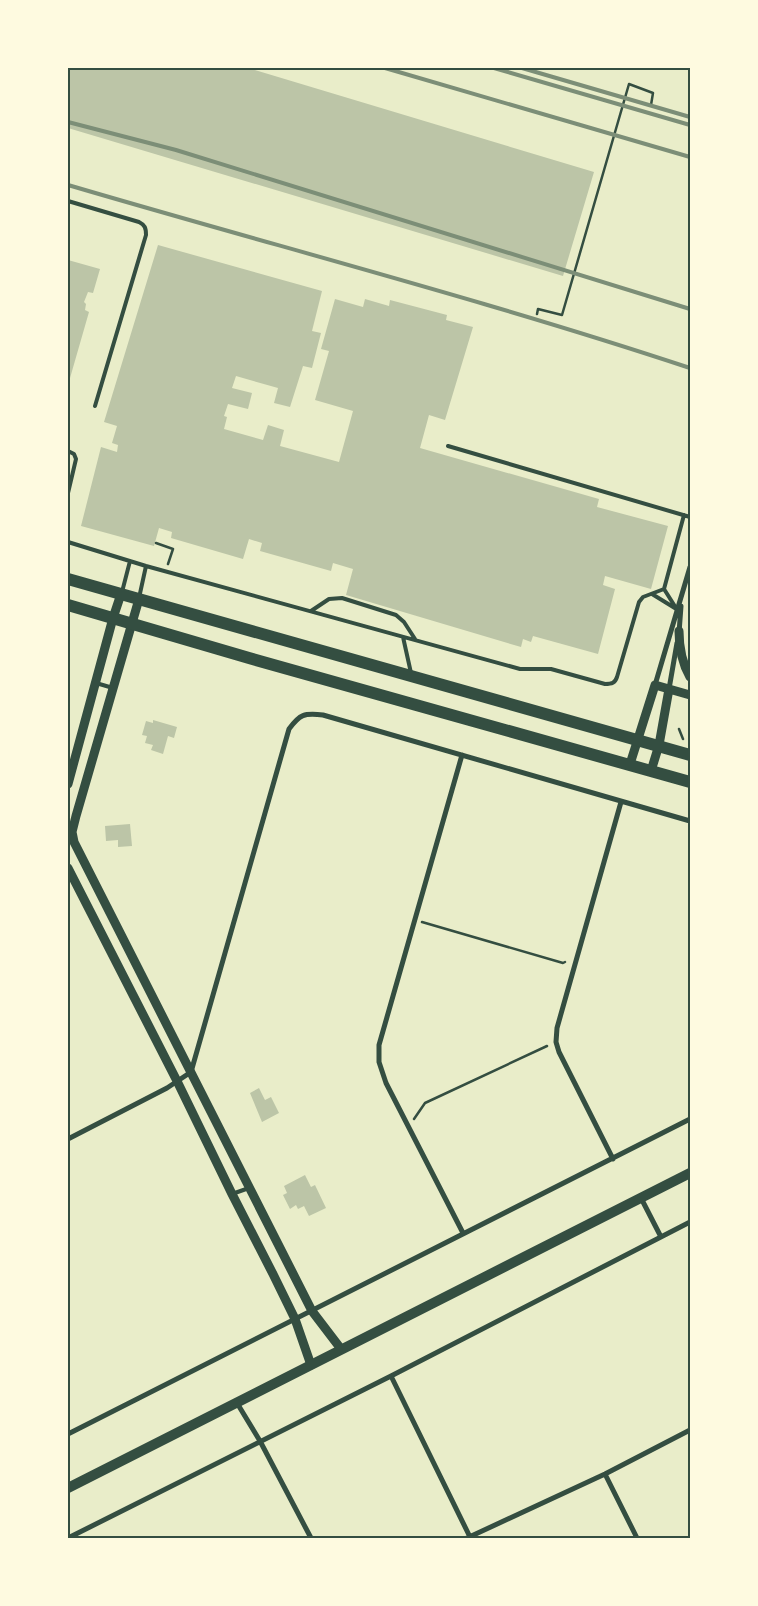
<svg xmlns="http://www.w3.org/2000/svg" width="758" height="1606" viewBox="0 0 758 1606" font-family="Commissioner,sans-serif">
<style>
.building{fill:#bcc5a7}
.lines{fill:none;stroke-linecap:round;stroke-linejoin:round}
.path{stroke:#344e41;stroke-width:2.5}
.service{stroke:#344e41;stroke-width:4}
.minor{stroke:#344e41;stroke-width:5}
.tertiary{stroke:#344e41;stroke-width:9}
.secondary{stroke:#344e41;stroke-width:10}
.primary{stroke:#344e41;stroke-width:12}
.rail{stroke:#7c8e77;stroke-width:4}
.neatline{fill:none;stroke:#344e41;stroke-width:2}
</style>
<rect width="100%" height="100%" fill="#e9edc9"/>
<!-- building -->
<path class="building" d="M 68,68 L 248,68 L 594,172 L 563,276 L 68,128 Z
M 158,245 L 322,291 L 312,331 L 321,333 L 312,368 L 303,366 L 290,407 L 274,403 L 278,388 L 236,376 L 232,388 L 252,393 L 248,409 L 228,404 L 224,416 L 227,417 L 224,429 L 263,440 L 268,425 L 284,430 L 280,446 L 339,462 L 353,411 L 315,400 L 329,351 L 321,349 L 335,299 L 363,307 L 365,299 L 389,306 L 390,300 L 447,315 L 446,320 L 473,327 L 445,420 L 429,415 L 420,448 L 599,499 L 597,507 L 668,526 L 651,589 L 605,576 L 603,585 L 615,589 L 598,654 L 533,636 L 531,642 L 523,639 L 521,647 L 346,595 L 353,569 L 333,563 L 331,571 L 260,551 L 262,543 L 249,539 L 243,559 L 171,538 L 172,532 L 159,528 L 154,546 L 81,526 L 101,447 L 117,452 L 118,445 L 112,443 L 117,426 L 104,422 Z
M 68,260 L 100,269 L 93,293 L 88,292 L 84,302 L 86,304 L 85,310 L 89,312 L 68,385 Z
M 153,720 L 177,727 L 174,738 L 168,736 L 163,754 L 151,750 L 153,745 L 145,743 L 147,736 L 142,735 L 146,721 L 153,723 Z
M 130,824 L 132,846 L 118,847 L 118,840 L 106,841 L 105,826 Z
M 259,1088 L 265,1100 L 271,1097 L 279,1113 L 262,1122 L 250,1093 Z
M 305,1175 L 311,1187 L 315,1185 L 326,1208 L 309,1216 L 304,1206 L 298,1209 L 296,1205 L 290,1209 L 283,1195 L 287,1193 L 284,1186 Z"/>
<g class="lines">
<!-- path -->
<path class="path" d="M 537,314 L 538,309 L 562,315 L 629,84 L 653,93 L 651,105
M 156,543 L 173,549 L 168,564
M 679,729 L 683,739
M 422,922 L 563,963 L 565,962
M 414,1119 L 425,1103 L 547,1046"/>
<!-- service -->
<path class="service" d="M 68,201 L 139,222 C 145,225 146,228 146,235 L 95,406
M 448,446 L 690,517
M 68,451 L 74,454 L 76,459 L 68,493
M 68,542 L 146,566 L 520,669 L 551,669 L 605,684 C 612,684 615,683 617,677 L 639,602 L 643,597 L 664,589 L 684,515
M 664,589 L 676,608
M 122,592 L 130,561
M 652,594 L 678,610
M 139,598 L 146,566
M 311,611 L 329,599 L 342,598 L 396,615 L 404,622 L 415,639
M 403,637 L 411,673
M 96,683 L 113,688
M 232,1194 L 249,1188"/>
<!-- minor -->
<path class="minor" d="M 679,633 L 681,606
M 655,685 L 690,567
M 669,689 L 677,643
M 462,755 L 379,1045 L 379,1062 L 386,1083 L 463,1233
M 68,1139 L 167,1088 L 191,1072 L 289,729 C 300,714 304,713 323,715 L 690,821
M 613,1159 L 559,1052 L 556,1042 L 557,1028 L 621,802
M 641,1198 L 661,1237
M 391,1376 L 470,1537
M 237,1403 L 260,1441 L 311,1538
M 68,1434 L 690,1119
M 605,1474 L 637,1538
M 68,1538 L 391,1376 L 690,1222
M 467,1538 L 605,1474 L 690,1430"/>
<!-- tertiary -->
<path class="tertiary" d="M 139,599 L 76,816 L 72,832 L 74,842 L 312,1311 L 341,1349
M 679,631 C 679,647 682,663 690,677
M 630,764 L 655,685 L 690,695
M 651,771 L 659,745 L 669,689
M 68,784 L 113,618 L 121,594
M 68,868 L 177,1081 L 232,1194 L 273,1274 L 295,1319 L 311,1365"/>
<!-- secondary -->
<path class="secondary" d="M 68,1488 L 690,1173"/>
<!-- primary -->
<path class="primary" d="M 68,579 L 690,755
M 68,605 L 249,658 L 690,782"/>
<!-- rail -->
<path class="rail" d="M 385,68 L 690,157
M 494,68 L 690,125
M 522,68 L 690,117
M 68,122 L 176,150 L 690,309
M 68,185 C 275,246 485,300 690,368"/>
</g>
<!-- border -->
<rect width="758" height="1606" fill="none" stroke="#fefae0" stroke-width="138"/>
<rect x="69" y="69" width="620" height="1468" class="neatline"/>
</svg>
